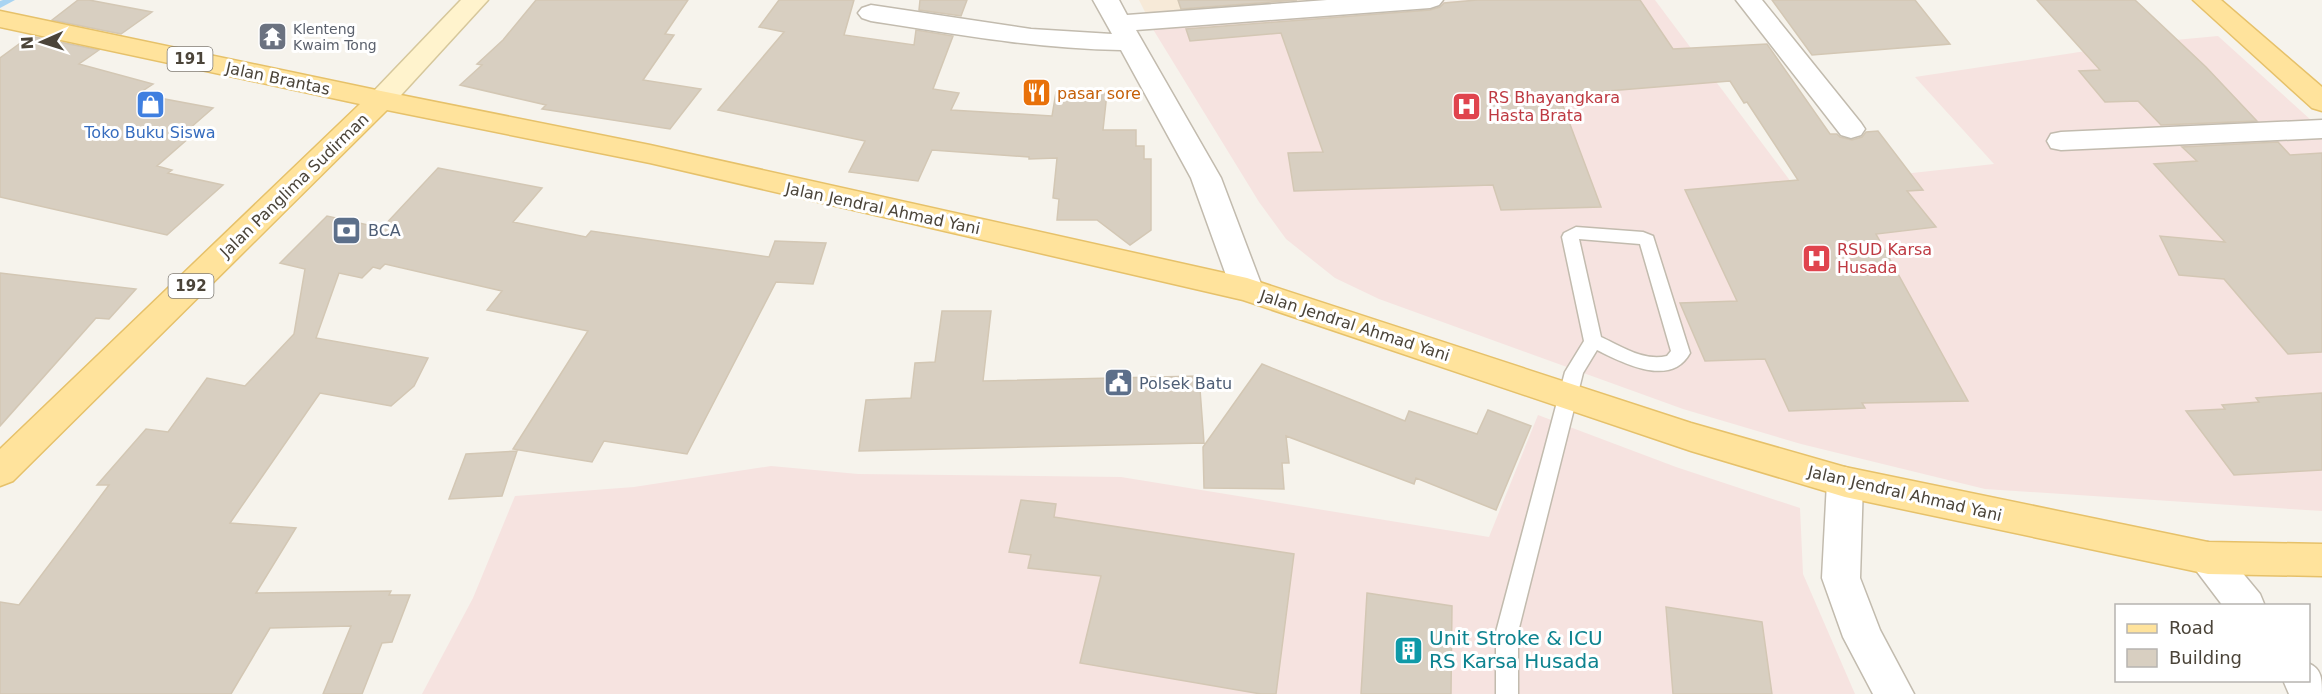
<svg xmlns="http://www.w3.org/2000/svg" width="2322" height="694" viewBox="0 0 2322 694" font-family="'DejaVu Sans',sans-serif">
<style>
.commercial{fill:#f7ead8}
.medical{fill:#f6e3e0}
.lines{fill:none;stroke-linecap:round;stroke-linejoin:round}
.stream{fill:#a9d4f2;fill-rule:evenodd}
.building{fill:#d8cfc1;stroke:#d3c7b4;stroke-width:1.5}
.lane-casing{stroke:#c2bbae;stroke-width:3}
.street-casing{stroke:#c2bbae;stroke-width:3}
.secondary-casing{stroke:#d6c79b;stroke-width:3}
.primary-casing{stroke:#e6c16a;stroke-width:3}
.lane{fill:#fff;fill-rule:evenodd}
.street{fill:#fff;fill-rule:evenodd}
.secondary{fill:#fff3cd;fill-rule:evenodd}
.primary{fill:#ffe39c;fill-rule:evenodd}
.labels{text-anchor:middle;stroke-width:6;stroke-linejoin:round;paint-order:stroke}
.far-worship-label{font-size:14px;fill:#5b616d;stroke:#fff;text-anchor:start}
.shield{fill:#fff;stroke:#817c74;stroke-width:1.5}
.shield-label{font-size:15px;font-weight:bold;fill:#4b4439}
.street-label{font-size:16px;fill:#4b4439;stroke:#fff}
.food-label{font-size:16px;fill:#c56008;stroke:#fff;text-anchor:start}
.health-label{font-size:16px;fill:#be3a42;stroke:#fff;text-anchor:start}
.shop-label{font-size:16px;fill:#366cbe;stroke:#fff}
.service-label{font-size:16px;fill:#4e5e75;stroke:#fff;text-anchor:start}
.near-culture-label{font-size:20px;fill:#0d838f;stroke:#fff;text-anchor:start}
</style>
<rect width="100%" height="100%" fill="#f6f3ec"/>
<!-- commercial -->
<path class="commercial" d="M 1139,0 L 1367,0 L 1147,16 Z"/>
<!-- medical -->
<path class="medical" d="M 1469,0 L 1655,0 L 1794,186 L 1994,164 L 1915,77 L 2132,44 L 2218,36 L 2322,130 L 2322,511 L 1985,489 L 1801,444 L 1683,409 L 1379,299 L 1335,278 L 1286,239 L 1259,202 L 1151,26 Z
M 1538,415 L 1676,467 L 1800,508 L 1803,574 L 1855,694 L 422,694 L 473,598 L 515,496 L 634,487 L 771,466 L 858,474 L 1121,477 L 1489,537 Z"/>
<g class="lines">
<!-- stream -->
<path class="stream" d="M 3,0 L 15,0 L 0,8 L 0,1 Z"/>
</g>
<!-- building -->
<path class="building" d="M 78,0 L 89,0 L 152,12 L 121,34 L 52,20 Z
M 536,0 L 688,0 L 665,34 L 674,35 L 643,80 L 701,89 L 670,129 L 542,109 L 546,105 L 460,85 L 482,65 L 477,64 L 503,40 Z
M 779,0 L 854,0 L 844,35 L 914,45 L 916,30 L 953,36 L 933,89 L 959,93 L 951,110 L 1052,116 L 1056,92 L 1107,93 L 1103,130 L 1136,130 L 1136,146 L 1144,146 L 1144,159 L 1151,159 L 1151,230 L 1130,245 L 1097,220 L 1057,220 L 1059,199 L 1053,198 L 1057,158 L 1029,159 L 1029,157 L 932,150 L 918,181 L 849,172 L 865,141 L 718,110 L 784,32 L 759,27 Z
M 920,0 L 967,0 L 961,16 L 919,10 Z
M 1178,0 L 1297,0 L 1181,9 Z
M 1477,0 L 1640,0 L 1673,49 L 1767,44 L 1830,134 L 1837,134 L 1840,137 L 1852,140 L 1862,137 L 1866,132 L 1878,131 L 1923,190 L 1907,191 L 1936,227 L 1876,234 L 1968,401 L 1862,403 L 1865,408 L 1789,411 L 1765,359 L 1705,361 L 1680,303 L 1737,301 L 1685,190 L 1798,180 L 1747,102 L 1744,103 L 1730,81 L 1559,95 L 1601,207 L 1501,210 L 1493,185 L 1294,191 L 1288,153 L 1323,152 L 1281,33 L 1190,41 L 1186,29 L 1430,10 L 1440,7 L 1444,3 Z
M 1772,0 L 1915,0 L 1950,44 L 1812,55 Z
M 2037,0 L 2135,0 L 2206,67 L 2257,121 L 2161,125 L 2138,101 L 2105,102 L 2079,71 L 2100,70 Z
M 30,36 L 99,50 L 79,64 L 153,84 L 138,94 L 213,108 L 181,136 L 189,138 L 157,166 L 172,170 L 168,173 L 223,185 L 167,235 L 0,197 L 0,58 Z
M 2278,142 L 2290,155 L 2322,153 L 2322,352 L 2288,354 L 2224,279 L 2179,275 L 2160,236 L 2225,242 L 2154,164 L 2197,161 L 2182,147 Z
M 438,168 L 542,188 L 513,222 L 586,237 L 591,231 L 769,257 L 775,241 L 826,243 L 813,284 L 776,282 L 687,454 L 604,441 L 592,462 L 513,449 L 588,331 L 487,310 L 502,291 L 385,264 L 380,269 L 373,267 L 362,278 L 339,273 L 316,338 L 428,358 L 414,386 L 391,406 L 320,393 L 230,523 L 296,528 L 256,593 L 391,591 L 389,595 L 410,595 L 392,642 L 382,643 L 362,694 L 323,694 L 351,626 L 270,628 L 231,694 L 0,694 L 0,602 L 19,605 L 109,485 L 97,485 L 146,429 L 168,432 L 207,378 L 245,386 L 294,334 L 305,269 L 280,263 L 327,216 L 382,228 Z
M 0,273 L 136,289 L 109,319 L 96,318 L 0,426 Z
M 942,311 L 991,311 L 983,381 L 1199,376 L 1204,443 L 859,451 L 866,400 L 911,398 L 915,363 L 935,362 Z
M 1262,364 L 1405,421 L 1409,411 L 1477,434 L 1488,410 L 1531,426 L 1496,510 L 1416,478 L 1414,484 L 1286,436 L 1289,463 L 1282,463 L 1284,489 L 1204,488 L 1203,447 Z
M 2322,393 L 2322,470 L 2234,475 L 2186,411 L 2225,409 L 2222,405 L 2259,402 L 2256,398 Z
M 517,451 L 502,496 L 449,499 L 466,454 Z
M 1021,500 L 1056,504 L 1054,517 L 1294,554 L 1276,694 L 1261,694 L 1080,663 L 1101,576 L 1028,568 L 1031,555 L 1009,552 Z
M 1367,593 L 1452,606 L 1451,694 L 1361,694 Z
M 1666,607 L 1762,622 L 1772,694 L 1673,694 Z"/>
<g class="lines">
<defs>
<path id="lane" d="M 1576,227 L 1643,232 L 1653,236 L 1690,353 C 1671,388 1623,363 1597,350 L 1583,373 L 1518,632 L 1518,694 L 1496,694 L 1496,632 L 1565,372 L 1584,341 L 1562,237 L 1564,233 ZM 1579,239 L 1640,244 L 1671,351 L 1667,356 C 1644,362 1621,346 1601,337 Z"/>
<path id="street" d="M 1093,0 L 1119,0 L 1127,15 L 1327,0 L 1443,0 L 1439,5 L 1430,8 L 1136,30 L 1221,178 L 1263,289 L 1258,297 L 1247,300 L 1236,297 L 1231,289 L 1191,178 L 1121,50 C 1037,49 954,34 871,21 L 862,18 L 858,13 L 862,8 L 871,5 L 1031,29 L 1112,34 Z
M 1736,0 L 1762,0 L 1861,123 L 1865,129 L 1861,135 L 1851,138 L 1841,135 Z
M 2322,120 L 2322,138 L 2061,150 L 2051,148 L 2047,141 L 2051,134 L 2061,132 Z
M 1845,467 L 1858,472 L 1863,482 L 1860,578 L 1880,630 L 1914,694 L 1873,694 L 1843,637 L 1822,578 L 1827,482 L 1832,472 Z
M 2208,542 L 2221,547 L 2260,594 L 2265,606 L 2223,606 L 2195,569 L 2189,558 L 2195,547 Z
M 2308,663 C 2322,669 2322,679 2322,694 L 2289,694 L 2283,680 L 2308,680 Z"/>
<path id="secondary" d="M 461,0 L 488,0 L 391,106 L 381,109 L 371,106 L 367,100 L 371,94 Z"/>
<path id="primary" d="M 2193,0 L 2221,0 L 2322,87 L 2322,111 L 2312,108 Z
M 0,11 L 381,91 L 650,145 L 1247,278 L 1691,423 L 1845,467 L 2208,542 L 2322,544 L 2322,576 L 2208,574 L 1845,497 L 1691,451 L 1243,300 L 650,163 L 387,110 L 13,481 L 0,486 L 0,449 L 360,104 L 0,27 Z"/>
</defs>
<!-- lane casing -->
<use href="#lane" class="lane-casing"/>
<!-- street casing -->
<use href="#street" class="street-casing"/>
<!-- secondary casing -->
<use href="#secondary" class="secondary-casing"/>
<!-- primary casing -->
<use href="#primary" class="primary-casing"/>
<!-- lane -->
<use href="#lane" class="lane"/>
<!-- street -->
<use href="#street" class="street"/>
<!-- secondary -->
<use href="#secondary" class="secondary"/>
<!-- primary -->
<use href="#primary" class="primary"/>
</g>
<!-- icons -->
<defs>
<symbol id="temple-square" viewBox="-11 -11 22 22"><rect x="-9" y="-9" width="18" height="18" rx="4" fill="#6b7280" stroke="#fff"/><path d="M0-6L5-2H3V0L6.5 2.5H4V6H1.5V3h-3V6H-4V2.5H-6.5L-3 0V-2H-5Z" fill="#fff"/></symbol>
<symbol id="restaurant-square" viewBox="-11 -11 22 22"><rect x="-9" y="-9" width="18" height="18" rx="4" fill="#e8710a" stroke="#fff"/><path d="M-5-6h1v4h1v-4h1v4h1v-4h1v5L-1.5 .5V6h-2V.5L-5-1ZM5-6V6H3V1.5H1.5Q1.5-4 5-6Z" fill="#fff"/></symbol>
<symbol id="shop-square" viewBox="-11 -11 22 22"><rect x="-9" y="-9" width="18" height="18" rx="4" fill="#3f7fe0" stroke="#fff"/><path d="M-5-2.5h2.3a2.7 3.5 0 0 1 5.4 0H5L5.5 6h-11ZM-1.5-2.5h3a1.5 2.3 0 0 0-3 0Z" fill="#fff"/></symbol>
<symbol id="hospital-square" viewBox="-11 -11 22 22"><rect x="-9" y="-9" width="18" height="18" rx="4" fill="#e0444e" stroke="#fff"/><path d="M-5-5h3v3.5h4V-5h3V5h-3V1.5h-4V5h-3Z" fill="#fff"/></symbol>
<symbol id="bank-square" viewBox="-11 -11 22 22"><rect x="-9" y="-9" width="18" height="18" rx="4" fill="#5c6f8a" stroke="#fff"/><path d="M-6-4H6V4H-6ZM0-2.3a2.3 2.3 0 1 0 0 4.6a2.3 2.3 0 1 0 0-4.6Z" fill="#fff"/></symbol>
<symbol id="civic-square" viewBox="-11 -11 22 22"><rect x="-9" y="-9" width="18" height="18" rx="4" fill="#5c6f8a" stroke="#fff"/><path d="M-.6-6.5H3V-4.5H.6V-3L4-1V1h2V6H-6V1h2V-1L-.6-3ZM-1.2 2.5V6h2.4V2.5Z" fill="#fff"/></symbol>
<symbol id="building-square" viewBox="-11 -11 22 22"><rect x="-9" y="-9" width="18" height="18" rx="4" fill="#0f9aa8" stroke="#fff"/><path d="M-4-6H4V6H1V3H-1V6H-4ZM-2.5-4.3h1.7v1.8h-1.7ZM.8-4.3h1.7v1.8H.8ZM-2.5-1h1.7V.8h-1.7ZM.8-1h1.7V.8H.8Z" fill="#fff"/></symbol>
</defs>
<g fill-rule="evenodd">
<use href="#temple-square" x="256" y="20" width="33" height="33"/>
<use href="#restaurant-square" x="1020" y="76" width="33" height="33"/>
<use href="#shop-square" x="134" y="88" width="33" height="33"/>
<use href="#hospital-square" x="1450" y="90" width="33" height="33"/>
<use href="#bank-square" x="330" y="214" width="33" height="33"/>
<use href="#hospital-square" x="1800" y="242" width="33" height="33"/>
<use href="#civic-square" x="1102" y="366" width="33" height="33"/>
<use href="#building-square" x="1392" y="634" width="33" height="33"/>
</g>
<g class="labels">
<!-- far-worship labels -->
<g class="far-worship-label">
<text x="293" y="34">Klenteng<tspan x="293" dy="16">Kwaim Tong</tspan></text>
</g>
<!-- shield labels -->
<g class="shield">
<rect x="167.5" y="47" width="45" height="24" rx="4.5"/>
<rect x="168.5" y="274" width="45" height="24" rx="4.5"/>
</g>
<g class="shield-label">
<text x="190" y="64">191</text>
<text x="191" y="291">192</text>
</g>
<!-- street labels -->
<g class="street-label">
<text transform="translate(278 78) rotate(12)" y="6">Jalan Brantas</text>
<text transform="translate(294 185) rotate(-44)" y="6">Jalan Panglima Sudirman</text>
<text transform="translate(883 208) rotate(12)" y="6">Jalan Jendral Ahmad Yani</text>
<text transform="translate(1355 325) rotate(18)" y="6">Jalan Jendral Ahmad Yani</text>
<text transform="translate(1905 493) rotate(13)" y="6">Jalan Jendral Ahmad Yani</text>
</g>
<!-- food labels -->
<g class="food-label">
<text x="1057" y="99">pasar sore</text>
</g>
<!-- health labels -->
<g class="health-label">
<text x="1488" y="103">RS Bhayangkara<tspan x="1488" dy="18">Hasta Brata</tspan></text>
<text x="1837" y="255">RSUD Karsa<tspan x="1837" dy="18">Husada</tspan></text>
</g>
<!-- shop labels -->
<g class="shop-label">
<text x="150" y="138">Toko Buku Siswa</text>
</g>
<!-- service labels -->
<g class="service-label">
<text x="368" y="236">BCA</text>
<text x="1139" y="389">Polsek Batu</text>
</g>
<!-- near-culture labels -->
<g class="near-culture-label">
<text x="1429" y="645">Unit Stroke &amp; ICU<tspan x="1429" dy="23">RS Karsa Husada</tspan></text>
</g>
</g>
<!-- legend -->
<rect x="2115" y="604" width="195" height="78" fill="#ffffff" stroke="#b7b4b0" stroke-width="1.5"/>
<rect x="2127" y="624" width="30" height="9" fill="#ffe39c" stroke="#b7b4b0" stroke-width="1.5"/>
<text x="2169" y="634" font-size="18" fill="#4b4439">Road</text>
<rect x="2127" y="649" width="30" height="18" fill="#d8cfc1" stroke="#b7b4b0" stroke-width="1.5"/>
<text x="2169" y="664" font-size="18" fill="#4b4439">Building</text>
<!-- north arrow -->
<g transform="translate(42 42) rotate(267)" stroke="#ffffff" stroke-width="4.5" paint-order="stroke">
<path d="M0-4.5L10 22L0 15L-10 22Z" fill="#4b4439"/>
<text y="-9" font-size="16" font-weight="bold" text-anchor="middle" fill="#4b4439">N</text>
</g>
</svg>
